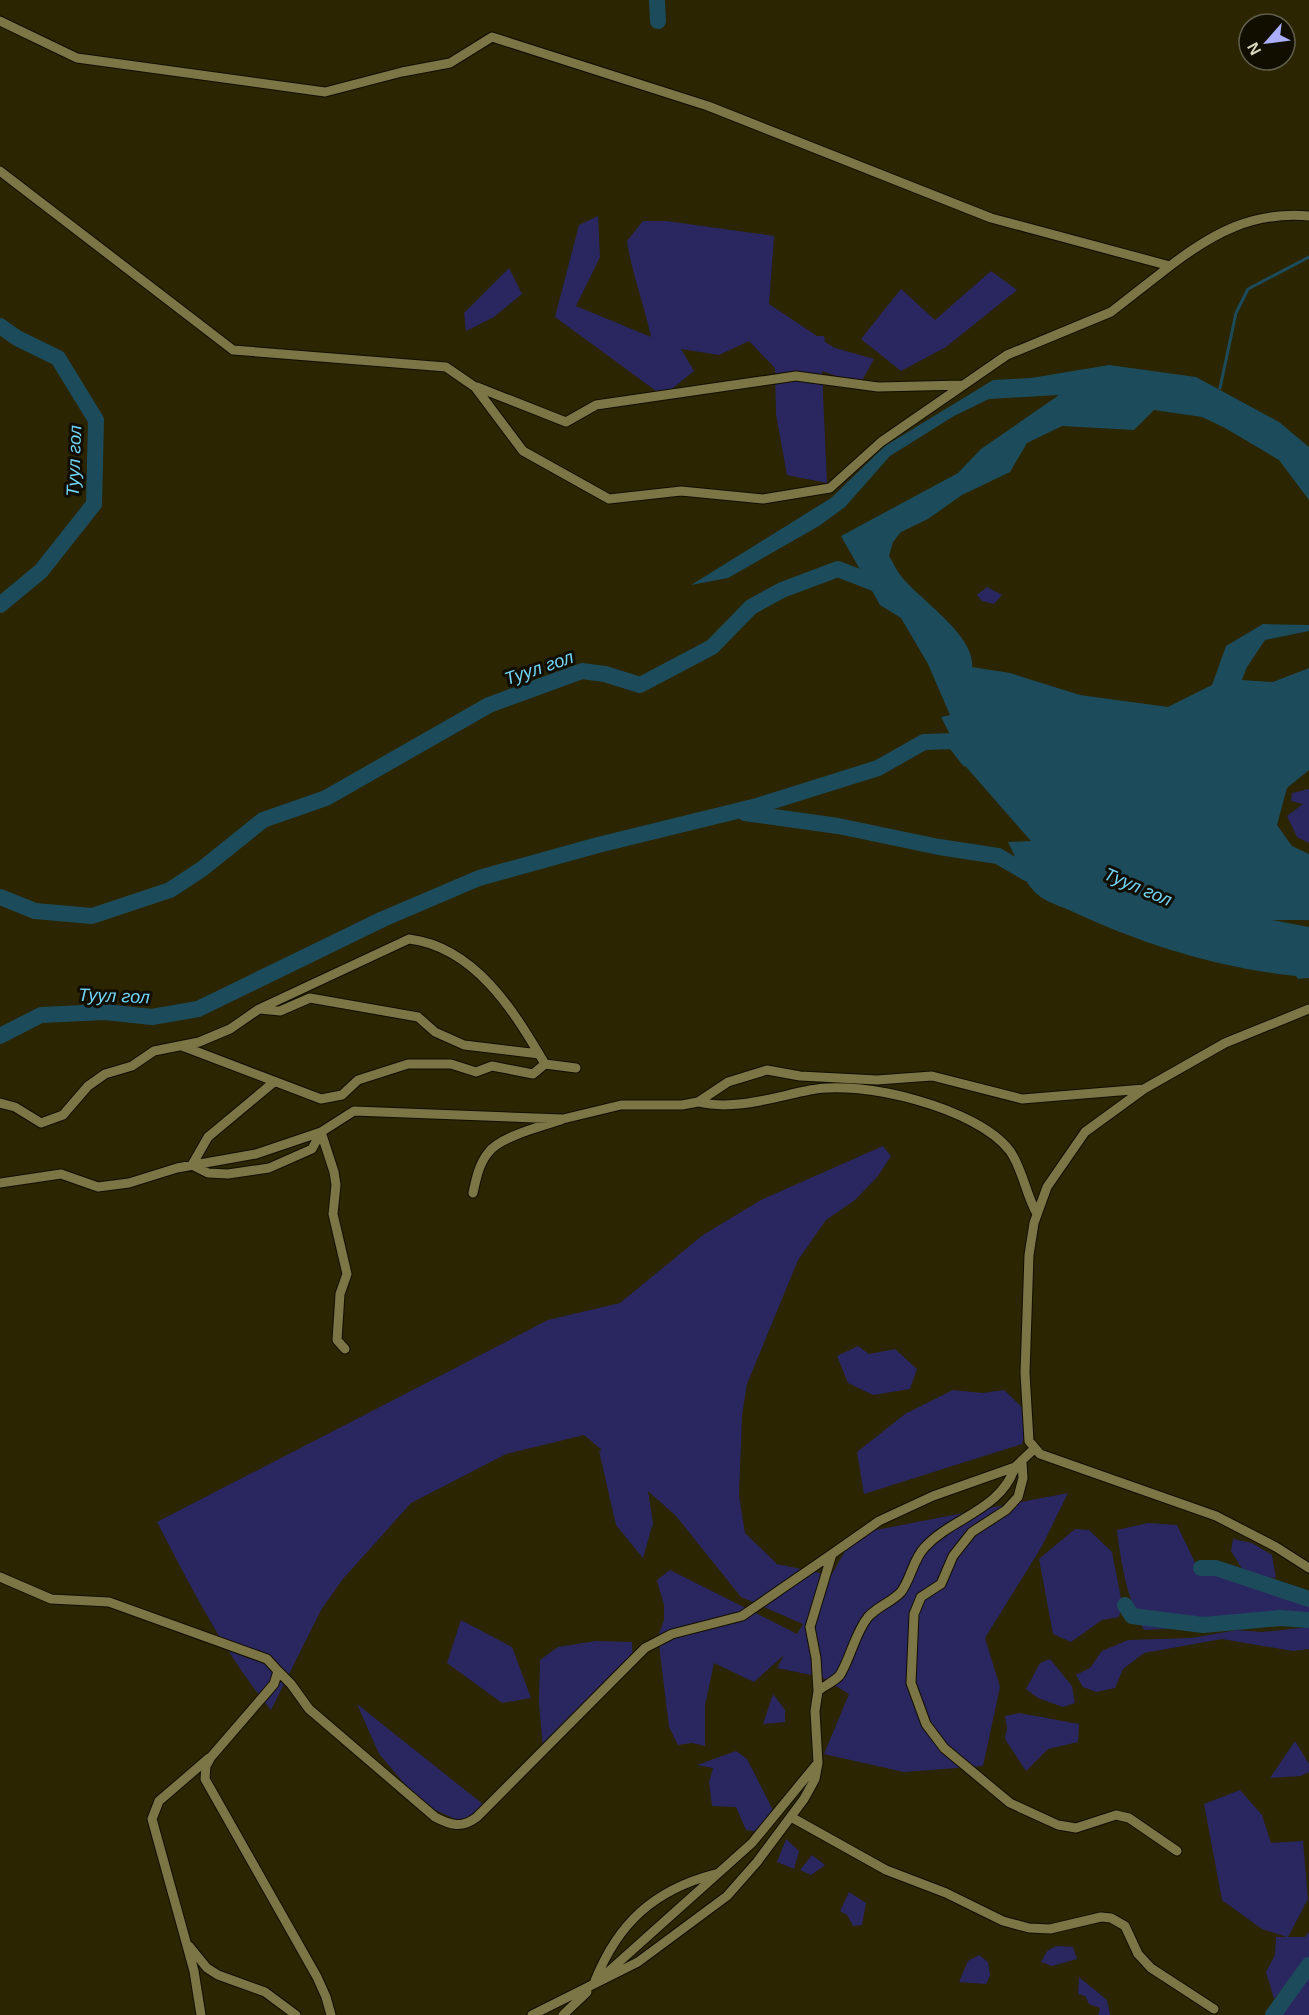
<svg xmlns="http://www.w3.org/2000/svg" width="1309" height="2015" viewBox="0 0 1309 2015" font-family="Arial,sans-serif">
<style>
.green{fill:#2a2760}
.water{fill:#1c4c5b}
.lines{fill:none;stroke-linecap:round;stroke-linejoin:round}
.stream{stroke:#1c4c5b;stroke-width:3}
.river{stroke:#1c4c5b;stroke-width:16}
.minor-casing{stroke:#120e00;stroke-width:11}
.minor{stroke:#7c7545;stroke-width:9}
.labels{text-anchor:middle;stroke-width:6;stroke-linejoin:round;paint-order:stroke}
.water-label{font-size:18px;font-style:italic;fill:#71d5f5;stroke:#110e00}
</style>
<rect width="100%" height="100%" fill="#2b2501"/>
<!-- green -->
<path class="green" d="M 598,216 L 600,257 L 576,306 L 651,337 C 644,304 632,274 627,241 L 643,221 L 666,221 L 774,236 L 769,304 L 817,336 L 824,336 L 825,342 L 835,348 L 874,359 L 860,384 L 822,371 L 827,483 L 787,475 L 776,414 L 775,368 L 749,341 L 719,355 L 681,349 L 694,371 L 663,396 L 555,317 L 579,225 Z
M 509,268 L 522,294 L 494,317 L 466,331 L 464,313 Z
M 991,271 L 1017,290 L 946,347 L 901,371 L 861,339 L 901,289 L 935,320 Z
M 987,587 L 1002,595 L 994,604 L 982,601 L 977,595 Z
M 1309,789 L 1309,843 L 1297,837 L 1287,816 L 1303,804 L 1291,801 L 1292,793 Z
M 883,1146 L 891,1156 L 878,1176 L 855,1200 L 826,1220 L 798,1260 L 747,1384 L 742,1415 L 739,1496 L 745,1533 L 777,1564 L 830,1575 L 825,1586 L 855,1534 L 1068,1493 L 1042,1546 L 985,1638 L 1000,1687 L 983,1766 L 904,1772 L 824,1754 L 849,1694 L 821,1677 L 777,1668 L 784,1655 L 754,1682 L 714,1663 L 705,1705 L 705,1746 L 692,1743 L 678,1745 L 669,1727 L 658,1637 L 664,1620 L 664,1605 L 657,1580 L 670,1570 L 797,1634 L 803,1624 L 741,1597 L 676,1516 L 648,1491 L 653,1523 L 643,1558 L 616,1525 L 599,1451 L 602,1450 L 584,1435 L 506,1454 L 411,1503 L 342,1580 L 321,1610 L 271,1710 C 224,1653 191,1587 157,1522 L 548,1320 L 620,1303 L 703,1235 L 761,1200 Z
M 858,1346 L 869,1354 L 895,1349 L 917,1369 L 910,1389 L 873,1395 L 848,1383 L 837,1356 Z
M 953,1390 L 982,1393 L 1004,1390 L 1029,1414 L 1022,1444 L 864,1494 L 857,1452 L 905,1414 Z
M 1148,1523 L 1177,1525 L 1199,1571 L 1228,1576 L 1309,1600 L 1309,1618 L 1279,1616 L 1213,1626 L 1144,1630 C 1127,1599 1121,1564 1117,1530 Z
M 1075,1529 L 1089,1530 L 1112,1552 L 1122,1603 L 1119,1617 L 1102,1620 L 1071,1642 L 1053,1634 L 1039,1559 Z
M 1233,1539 L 1252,1543 L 1272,1555 L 1276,1578 L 1246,1575 L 1231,1551 Z
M 461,1620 L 512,1647 L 531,1698 L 502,1703 L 447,1663 Z
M 1309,1627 L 1309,1649 L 1293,1651 L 1222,1639 L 1144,1653 L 1123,1669 L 1115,1688 L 1096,1692 L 1083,1687 L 1076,1675 L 1090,1668 L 1102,1651 L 1128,1640 L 1192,1638 L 1237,1630 L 1262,1632 Z
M 596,1641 L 632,1642 L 633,1669 L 594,1696 L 543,1749 L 539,1702 L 540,1660 L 558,1647 Z
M 1050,1659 L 1072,1686 L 1075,1703 L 1063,1707 L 1038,1698 L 1026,1689 L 1040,1663 Z
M 773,1694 L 785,1710 L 785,1722 L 763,1724 Z
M 357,1704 L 489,1809 L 462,1822 L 422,1804 L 379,1754 Z
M 1019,1713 L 1079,1724 L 1078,1742 L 1048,1749 L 1026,1771 L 1005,1739 L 1007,1728 L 1005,1716 Z
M 1295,1741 L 1309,1764 L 1309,1772 L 1301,1776 L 1270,1778 Z
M 736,1751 L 747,1759 L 775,1814 L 759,1832 L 746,1830 L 736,1807 L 712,1806 L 709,1782 L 713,1768 L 697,1765 Z
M 1240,1790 L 1262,1815 L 1271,1843 L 1303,1841 L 1308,1899 L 1288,1937 L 1305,1937 L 1309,1932 L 1309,1957 L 1274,1999 L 1266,1972 L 1275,1955 L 1276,1937 L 1287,1937 L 1262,1929 L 1222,1900 L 1204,1804 Z
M 786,1839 L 799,1851 L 794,1869 L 777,1862 Z
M 812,1855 L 825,1865 L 811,1875 L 800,1870 Z
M 849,1892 L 866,1903 L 862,1925 L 853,1926 L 847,1915 L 840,1911 Z
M 1056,1946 L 1073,1947 L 1077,1959 L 1052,1966 L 1041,1962 L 1047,1951 Z
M 979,1955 L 988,1962 L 990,1975 L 986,1984 L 959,1982 L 968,1961 Z
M 1309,1974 L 1309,2015 L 1281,2015 L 1288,1996 Z
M 1079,1977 L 1107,2000 L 1110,2015 L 1098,2015 L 1100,2008 L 1089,2004 L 1085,1996 L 1078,1994 Z"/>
<!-- water -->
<path class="water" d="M 1109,365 L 1196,377 L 1279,422 L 1309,447 L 1309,500 L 1279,460 L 1225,428 L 1202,417 L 1154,410 L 1134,430 L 1062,426 L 1027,443 L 1010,472 L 962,495 L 928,519 L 901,532 L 893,542 L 889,556 C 893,562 896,570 901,576 C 918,598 976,636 972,667 L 1010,673 L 1080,695 L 1168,707 L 1212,685 L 1226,646 L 1263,624 L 1309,625 L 1309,631 L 1265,640 L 1247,667 L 1242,680 L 1273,682 L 1309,668 L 1309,770 L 1287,788 L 1277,825 L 1292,846 L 1309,854 L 1309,920 L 1272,920 L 1309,927 L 1309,978 L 1298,979 L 1296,976 C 1218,968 1141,944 1069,910 C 1057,905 1041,900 1033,890 C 1022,878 1016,857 1008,842 L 1031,841 L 967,768 L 941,717 L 950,715 L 928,664 L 901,618 L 880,605 L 841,536 L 958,473 L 981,449 L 1059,395 L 989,399 L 954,416 L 890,456 L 845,507 L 819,526 L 728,578 L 691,585 L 831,498 L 885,446 L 993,380 L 1031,378 Z"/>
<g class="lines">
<!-- stream -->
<path class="stream" d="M 1220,388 L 1236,313 L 1248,289 L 1309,257"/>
<!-- river -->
<path class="river" d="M 657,0 L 658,21
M 0,326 L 17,338 L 58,358 L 96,420 L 94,504 L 41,571 L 0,605
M 745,813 L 838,826 L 939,847 L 998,856 L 1027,873 L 1043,877
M 0,897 L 35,911 L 92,916 L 170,890 L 202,869 L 263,820 L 326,798 L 489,705 L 582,671 L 605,674 L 640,685 L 712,647 L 751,607 L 782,590 L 838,569 L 887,588
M 0,1036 L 41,1015 L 105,1012 L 152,1017 L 198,1009 L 383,919 L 479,878 L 598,845 L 757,806 L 878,768 L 924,742 L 954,741 L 968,759
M 1201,1568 L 1216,1568 L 1309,1599
M 1125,1605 L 1132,1616 L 1203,1625 L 1280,1618 L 1309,1620
M 1273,2015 L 1309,1965"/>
<defs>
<path id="minor" d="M 0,21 L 77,58 L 325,92 L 402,72 L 450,63 L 492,37 L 708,106 L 991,218 L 1170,266 C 1213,233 1253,211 1309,216
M 0,171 L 233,350 L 446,367 L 475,387 L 523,451 L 609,499 L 681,491 L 763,499 L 830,488 L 881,442 L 1007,355 L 1111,312 L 1170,266
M 477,387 L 566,422 L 596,405 L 796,376 L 878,387 L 964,385
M 260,1009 L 280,1011 L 310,998 L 418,1017 L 435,1032 L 464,1045 L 539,1054
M 1309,1009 L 1225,1043 L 1144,1089 L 1085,1132 L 1047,1187 L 1034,1223 L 1029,1255 L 1025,1373 L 1029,1441 L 1040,1454 L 1216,1516 L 1276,1547 L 1309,1568
M 182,1046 L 321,1099 L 342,1095 L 358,1080 L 408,1064 L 451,1064 L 476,1072 L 492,1066 L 533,1074 L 545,1064 L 576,1068
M 274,1082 L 208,1137 L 192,1165 L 208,1173 L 228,1174 L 269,1168 L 312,1149 L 321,1132
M 698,1102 C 735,1111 774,1097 810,1090 C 861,1079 978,1108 1010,1151 C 1023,1170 1026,1195 1037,1214
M 0,1103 L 15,1107 L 41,1123 L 63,1115 L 88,1086 L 105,1074 L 132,1066 L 154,1051 L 199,1042 L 230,1029 L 259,1009 L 409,939 C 475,947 514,1011 545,1064
M 321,1132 L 334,1172 L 336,1185 L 333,1214 L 347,1274 L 340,1294 L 337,1340 L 345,1349
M 0,1183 L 61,1174 L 98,1187 L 129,1183 L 177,1168 L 256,1154 L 321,1132 L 354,1111 L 563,1119 L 621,1105 L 682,1105 L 698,1102 L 728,1082 L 767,1070 L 800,1076 L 877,1080 L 932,1076 L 1022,1099 L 1144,1089
M 473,1193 C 476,1179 479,1164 488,1153 C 499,1137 542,1126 561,1120
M 1022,1462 L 1023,1478 L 1018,1497 L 1006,1510 L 972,1532 L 953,1556 L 941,1584 L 921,1597 L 914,1614 L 911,1683 L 926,1724 L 944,1748 L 1010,1803 L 1058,1825 L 1076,1828 L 1116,1815 L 1129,1818 L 1177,1851
M 0,1577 L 51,1599 L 109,1602 L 267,1659 L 278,1671 L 274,1684 L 211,1757 L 206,1766 L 205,1779 L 317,1977 L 326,1997 L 331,2015
M 278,1671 L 291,1684 L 309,1709 L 435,1817 C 450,1825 462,1829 477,1817 L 645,1648 L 672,1634 L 742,1616 L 832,1554
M 818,1691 L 816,1658 L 810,1627 L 832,1554 L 879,1521 L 933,1496 L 1015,1467 L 1034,1449
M 791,1817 L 886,1870 L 946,1893 L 1003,1921 L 1029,1928 L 1050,1929 L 1101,1917 L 1111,1918 L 1125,1926 L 1138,1954 L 1151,1968 L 1214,2009
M 189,1946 L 207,1968 L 218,1975 L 265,1992 L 296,2015
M 599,1980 L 752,1843 L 816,1765
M 595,1981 C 618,1923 654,1890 715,1874
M 201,2015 L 194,1971 L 152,1819 L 159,1801 L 209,1758
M 532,2015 L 638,1962 L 727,1896 L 757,1862 L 804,1799 L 815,1779 L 818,1763 L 815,1711 L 818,1691 C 824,1686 835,1681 840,1675 C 851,1657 855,1633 868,1617 C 878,1606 892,1602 901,1592 C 911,1579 913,1559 925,1547 C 953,1517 1001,1510 1015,1467
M 563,2015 L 587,1992"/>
</defs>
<!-- minor casing -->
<use href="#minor" class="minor-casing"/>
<!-- minor -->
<use href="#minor" class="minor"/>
</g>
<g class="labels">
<!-- water labels -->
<g class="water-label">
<text transform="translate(74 461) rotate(-88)" y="6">Туул гол</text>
<text transform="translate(539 668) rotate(-19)" y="6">Туул гол</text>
<text transform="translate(1138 887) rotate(23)" y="6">Туул гол</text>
<text transform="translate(114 996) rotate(2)" y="6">Туул гол</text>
</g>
</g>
<!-- north arrow -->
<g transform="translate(1267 42) rotate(242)"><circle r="28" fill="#110e00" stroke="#615e4c" stroke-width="1.5"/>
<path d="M0-4.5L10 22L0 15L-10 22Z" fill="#abaffb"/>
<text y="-9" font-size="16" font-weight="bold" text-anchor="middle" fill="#dad7be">N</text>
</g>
</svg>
